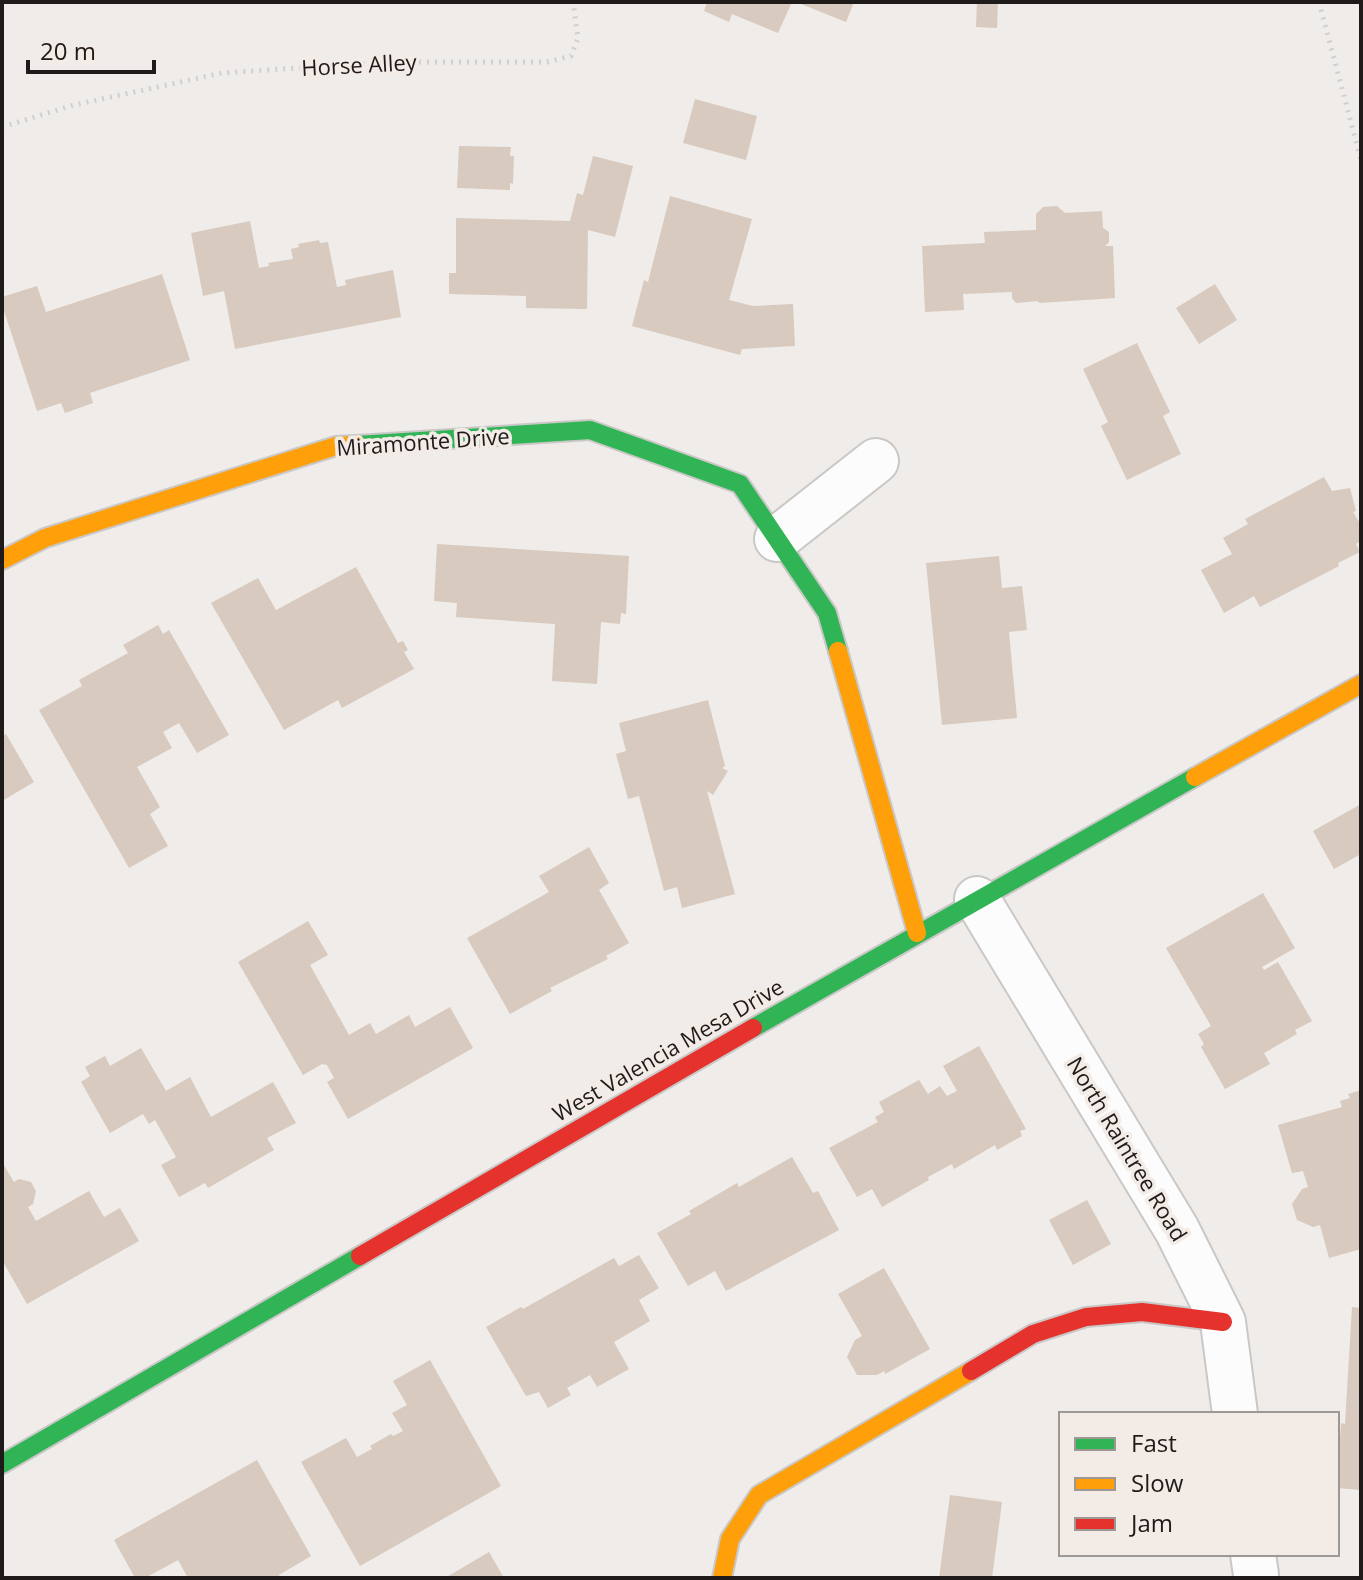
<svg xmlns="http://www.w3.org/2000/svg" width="1363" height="1580" viewBox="0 0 1363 1580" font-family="'Open Sans',sans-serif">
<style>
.building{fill:#d8cabe}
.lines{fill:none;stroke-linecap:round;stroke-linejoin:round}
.street-casing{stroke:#cac8c6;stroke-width:48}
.fast-casing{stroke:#cac8c6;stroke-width:22}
.slow-casing{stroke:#cac8c6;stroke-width:22}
.jam-casing{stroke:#cac8c6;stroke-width:22}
.path{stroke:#d1d0d0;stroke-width:5;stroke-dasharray:2 6;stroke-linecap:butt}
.street{stroke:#fdfcfc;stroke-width:44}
.fast{stroke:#30b455;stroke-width:18}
.slow{stroke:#ff9f0a;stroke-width:18}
.jam{stroke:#e5322d;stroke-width:18}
.labels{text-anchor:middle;stroke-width:7;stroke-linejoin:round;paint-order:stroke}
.street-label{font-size:22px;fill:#1e1b1a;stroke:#f2ebe6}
</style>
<rect width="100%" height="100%" fill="#efece9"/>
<!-- building -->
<path class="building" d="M 707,2 L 792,2 L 778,33 L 732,14 L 729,22 L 704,11 Z
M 796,2 L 854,2 L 846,22 Z
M 977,2 L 998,2 L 997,28 L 976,27 Z
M 695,99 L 757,116 L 746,160 L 683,143 Z
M 459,146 L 511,147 L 510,156 L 514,156 L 513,184 L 510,183 L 510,190 L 457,188 Z
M 593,156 L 633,166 L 615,237 L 588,230 L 587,309 L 526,308 L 526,296 L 449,294 L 449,273 L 456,273 L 456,218 L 570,221 L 577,193 L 583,195 Z
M 670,196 L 752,219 L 729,300 L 753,306 L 793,304 L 795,346 L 742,349 L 740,355 L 632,326 L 644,280 L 648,282 Z
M 1057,206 L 1065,213 L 1102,211 L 1103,228 L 1109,232 L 1109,242 L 1105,246 L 1113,246 L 1115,298 L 1040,303 L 1037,301 L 1016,303 L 1012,298 L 1012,292 L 963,294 L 964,310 L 925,312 L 922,246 L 985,243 L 984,232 L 1036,230 L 1036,214 L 1043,207 Z
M 250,221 L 259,268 L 269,266 L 268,263 L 293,259 L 291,249 L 299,247 L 298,244 L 319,240 L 320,243 L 328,242 L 337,287 L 346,285 L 345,280 L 393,270 L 401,317 L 235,349 L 224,291 L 203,296 L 191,233 Z
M 162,274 L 190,360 L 90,393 L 93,403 L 65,413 L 61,403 L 37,411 L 2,305 L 2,297 L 37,286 L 46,312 Z
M 1215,284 L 1237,320 L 1199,344 L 1176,308 Z
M 1137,343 L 1170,412 L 1163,416 L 1181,454 L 1127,480 L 1101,426 L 1108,422 L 1083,369 Z
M 1324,477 L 1332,491 L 1350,488 L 1356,511 L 1353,512 L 1361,525 L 1361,541 L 1356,544 L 1360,552 L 1338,563 L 1339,566 L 1260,607 L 1254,596 L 1224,613 L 1201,570 L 1232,554 L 1223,538 L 1248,524 L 1245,519 Z
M 437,544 L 629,556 L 626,614 L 621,613 L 620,624 L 601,622 L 597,684 L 552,681 L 555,624 L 456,617 L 457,603 L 434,601 Z
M 999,556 L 1002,588 L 1022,586 L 1027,630 L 1009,632 L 1017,718 L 942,725 L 926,563 Z
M 356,567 L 398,643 L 403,641 L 408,650 L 404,652 L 414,669 L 342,708 L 338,700 L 284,730 L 211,603 L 258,578 L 276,610 Z
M 158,625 L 163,634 L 169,630 L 229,735 L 197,753 L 179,723 L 163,732 L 172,748 L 137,767 L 160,807 L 150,814 L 168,846 L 129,868 L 39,710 L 82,686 L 79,680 L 128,653 L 123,645 Z
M 708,700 L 725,766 L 722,768 L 728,771 L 713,795 L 707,791 L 735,894 L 682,908 L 677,887 L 664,891 L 639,796 L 628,799 L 616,754 L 626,751 L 619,723 Z
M 6,734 L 34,782 L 2,801 L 2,736 Z
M 1361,804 L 1361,854 L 1334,869 L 1313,831 Z
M 589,847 L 609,883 L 599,890 L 629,943 L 606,956 L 608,959 L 550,988 L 552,991 L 510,1014 L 467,938 L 549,892 L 539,876 Z
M 1263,893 L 1295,948 L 1262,967 L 1264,970 L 1278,962 L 1312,1021 L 1295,1030 L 1297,1034 L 1264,1053 L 1270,1064 L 1225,1089 L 1201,1047 L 1204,1044 L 1198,1034 L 1211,1026 L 1166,948 Z
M 308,921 L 328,955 L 310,965 L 349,1035 L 370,1023 L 376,1034 L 409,1015 L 415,1027 L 450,1007 L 473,1048 L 348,1119 L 327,1082 L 334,1078 L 327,1065 L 322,1064 L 303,1075 L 238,962 Z
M 979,1046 L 1026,1129 L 1020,1131 L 1022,1136 L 997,1150 L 995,1145 L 954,1169 L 952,1164 L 928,1177 L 929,1180 L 882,1207 L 872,1189 L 857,1197 L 829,1148 L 878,1122 L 875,1117 L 884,1112 L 879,1102 L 919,1080 L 928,1094 L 940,1086 L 947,1096 L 957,1091 L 943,1066 Z
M 141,1048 L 166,1091 L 190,1077 L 211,1117 L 273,1082 L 296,1123 L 267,1138 L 274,1150 L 208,1188 L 205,1183 L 179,1197 L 161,1165 L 176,1157 L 155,1120 L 149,1124 L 143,1114 L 110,1133 L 81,1082 L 90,1076 L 85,1067 L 105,1056 L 110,1066 Z
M 1361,1090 L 1361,1249 L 1329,1258 L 1320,1225 L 1313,1227 L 1297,1220 L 1292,1204 L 1302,1189 L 1308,1187 L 1303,1171 L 1292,1173 L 1278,1125 L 1342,1107 L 1340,1101 L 1350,1098 L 1348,1094 Z
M 792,1157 L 813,1193 L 818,1191 L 839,1230 L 726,1291 L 715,1271 L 688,1286 L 657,1233 L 691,1214 L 689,1211 L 737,1183 L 739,1187 Z
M 2,1162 L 14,1182 L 19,1179 L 31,1182 L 36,1191 L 33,1204 L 28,1207 L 36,1221 L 89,1191 L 104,1217 L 120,1208 L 139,1241 L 27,1304 L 2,1260 Z
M 1087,1200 L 1111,1244 L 1073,1265 L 1049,1220 Z
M 639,1255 L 659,1288 L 639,1300 L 650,1321 L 614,1342 L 629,1369 L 597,1387 L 590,1375 L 567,1388 L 571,1395 L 548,1408 L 539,1392 L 526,1396 L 486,1327 L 521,1307 L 523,1309 L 614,1258 L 619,1266 Z
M 884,1268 L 930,1349 L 885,1374 L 884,1371 L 877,1375 L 857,1375 L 847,1357 L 855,1340 L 862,1336 L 838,1294 Z
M 1352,1307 L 1361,1308 L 1361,1490 L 1337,1488 L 1341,1423 L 1345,1424 Z
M 430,1360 L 501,1486 L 360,1566 L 301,1462 L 346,1438 L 357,1457 L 372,1449 L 370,1446 L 391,1434 L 393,1436 L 403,1431 L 392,1413 L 407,1405 L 393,1381 Z
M 257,1460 L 311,1556 L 279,1575 L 281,1578 L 188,1578 L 178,1560 L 145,1578 L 135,1578 L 114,1540 Z
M 950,1495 L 1002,1502 L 992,1578 L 939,1578 Z
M 489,1552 L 504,1578 L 445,1578 Z"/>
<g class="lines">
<defs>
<path id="street" d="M 777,539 L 876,461
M 977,899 L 1177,1230 L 1223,1322 L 1235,1414
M 1253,1554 L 1256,1575"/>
<path id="fast" d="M 357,445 L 590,430 L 740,484 L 827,613 L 838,651
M 753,1028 L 1195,777
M 2,1464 L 360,1256"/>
<path id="slow" d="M 2,560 L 45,538 L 336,446 L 357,445
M 838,651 L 917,933
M 1195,777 L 1361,684
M 722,1578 L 730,1539 L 759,1495 L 971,1371"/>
<path id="jam" d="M 360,1256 L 753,1028
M 971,1371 L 1033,1334 L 1086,1317 L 1142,1312 L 1223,1322"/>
</defs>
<!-- street casing -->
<use href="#street" class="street-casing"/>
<!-- fast casing -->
<use href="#fast" class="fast-casing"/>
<!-- slow casing -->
<use href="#slow" class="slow-casing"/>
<!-- jam casing -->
<use href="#jam" class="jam-casing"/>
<!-- path -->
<path class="path" d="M 1319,2 L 1361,160
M 2,127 L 74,105 L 222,73 L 389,62 L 547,62 L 571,56 L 578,38 L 573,2"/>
<!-- street -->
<use href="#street" class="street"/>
<!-- fast -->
<use href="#fast" class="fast"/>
<!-- slow -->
<use href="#slow" class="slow"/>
<!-- jam -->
<use href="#jam" class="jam"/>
</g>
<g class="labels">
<!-- street labels -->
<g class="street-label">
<text transform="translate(359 65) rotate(-3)" y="8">Horse Alley</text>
<text transform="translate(423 442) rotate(-4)" y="8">Miramonte Drive</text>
<text transform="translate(668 1050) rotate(-30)" y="8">West Valencia Mesa Drive</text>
<text transform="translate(1127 1149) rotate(59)" y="8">North Raintree Road</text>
</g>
</g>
<!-- border -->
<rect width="1363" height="1580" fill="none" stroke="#1e1b1a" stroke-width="8"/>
<!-- legend -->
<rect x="1059" y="1412" width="280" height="144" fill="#f2ebe6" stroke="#9d9894" stroke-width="2"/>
<rect x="1075" y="1438" width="40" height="12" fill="#30b455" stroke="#9d9894" stroke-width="2"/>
<text x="1131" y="1452" font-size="24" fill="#1e1b1a">Fast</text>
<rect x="1075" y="1478" width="40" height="12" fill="#ff9f0a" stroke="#9d9894" stroke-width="2"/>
<text x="1131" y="1492" font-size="24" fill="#1e1b1a">Slow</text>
<rect x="1075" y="1518" width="40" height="12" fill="#e5322d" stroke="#9d9894" stroke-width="2"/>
<text x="1131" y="1532" font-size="24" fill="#1e1b1a">Jam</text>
<!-- scale -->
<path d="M28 60v12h126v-12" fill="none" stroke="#1e1b1a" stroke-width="4"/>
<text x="40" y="60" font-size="24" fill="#1e1b1a" stroke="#f2ebe6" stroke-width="6" paint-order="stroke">20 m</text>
</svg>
